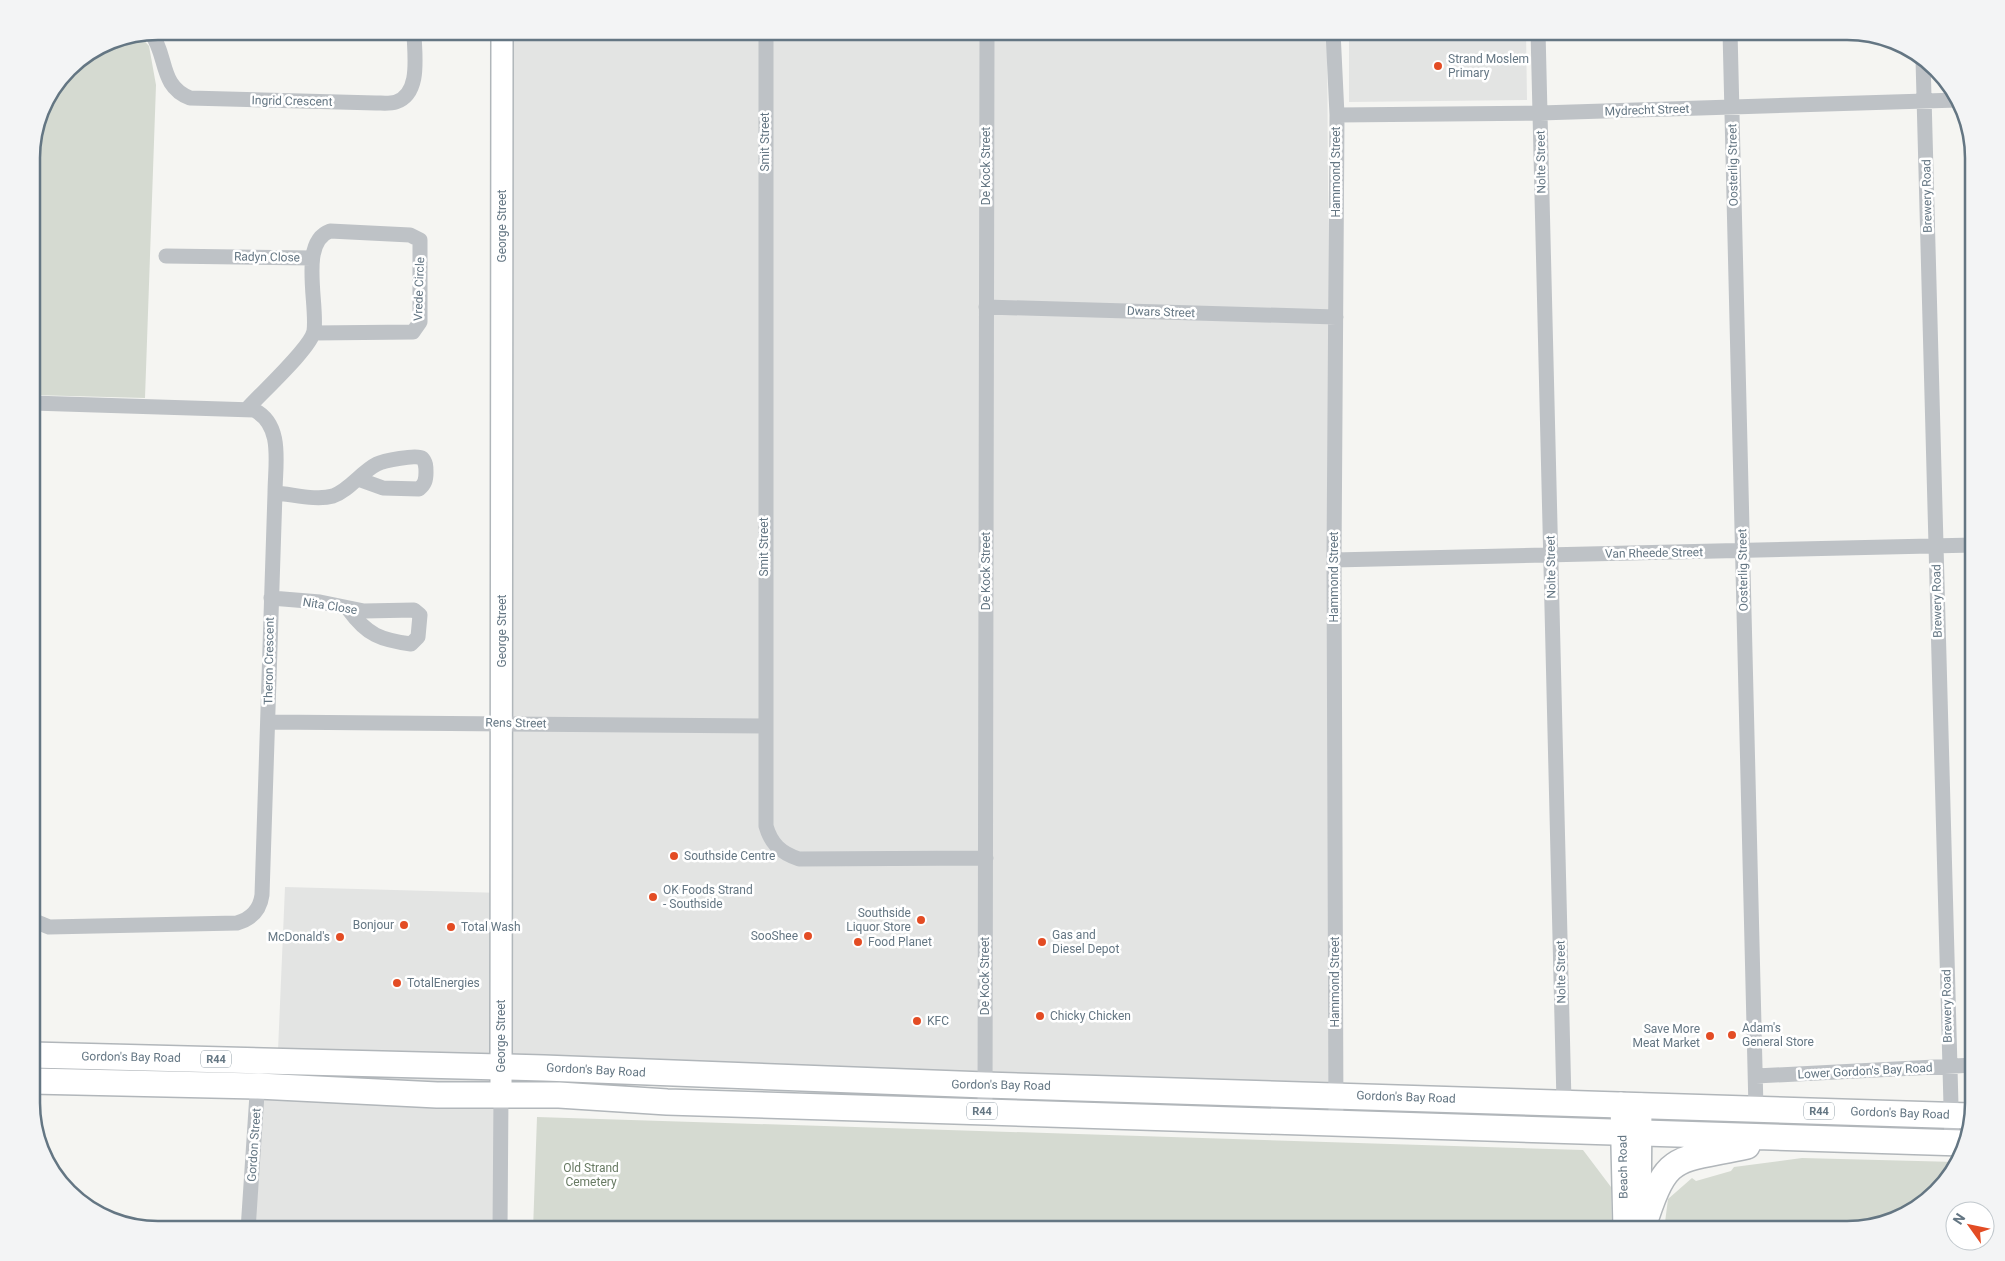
<svg xmlns="http://www.w3.org/2000/svg" width="2005" height="1261" viewBox="0 0 2005 1261" font-family="Roboto,sans-serif">
<style>
.built{fill:#e3e4e3}
.green{fill:#d5dad1}
.lines{fill:none;stroke-linecap:round;stroke-linejoin:round}
.stream{stroke:#b5c2c6;stroke-width:5.5}
.secondary-casing{stroke:#b0b6ba;stroke-width:24}
.primary-casing{stroke:#b1b6ba;stroke-width:28}
.street{stroke:#bec2c6;stroke-width:15}
.secondary{stroke:#fff;stroke-width:21}
.primary{stroke:#fff;stroke-width:25}
.poi-dot{fill:#e34c24;stroke:#fff;stroke-width:2}
.labels{text-anchor:middle;stroke-width:5;stroke-linejoin:round;paint-order:stroke}
.shield{fill:#fff;stroke:#929fa8;stroke-width:1}
.shield-label{font-size:11px;font-weight:bold;fill:#647683}
.poi-label{font-size:12px;fill:#647683;stroke:#fff;text-anchor:start}
.street-label{font-size:12px;fill:#647683;stroke:#fff}
.park-label{font-size:12px;fill:#687a63;stroke:#fff}
.rim{fill:none;stroke:#647683;stroke-width:2.5}
</style>
<rect width="100%" height="100%" fill="#f5f5f2"/>
<!-- built -->
<path class="built" d="M 499,31 L 1327,31 L 1334,1107 L 503,1079 L 499,1230 L 249,1230 L 260,1074 L 277,1074 L 285,887 L 503,893 Z
M 1349,31 L 1526,31 L 1527,100 L 1349,102 Z"/>
<!-- green -->
<path class="green" d="M 139,35 L 149,46 L 156,85 L 145,398 L 32,395 L 32,150 L 41,109 L 69,68 L 110,41 Z
M 537,1117 L 1583,1150 L 1611,1187 L 1612,1230 L 533,1230 Z
M 1802,1158 L 1956,1162 L 1953,1173 L 1910,1213 L 1847,1230 L 1664,1230 L 1668,1199 L 1692,1178 L 1696,1181 L 1731,1171 L 1734,1167 Z"/>
<g class="lines">
<!-- stream -->
<path class="stream" d="M 32,359 L 33,359"/>
<defs>
<path id="secondary" d="M 501,1095 L 502,31
M 1621,1103 L 1624,1230
M 1640,1227 L 1641,1104"/>
<path id="primary" d="M 32,1055 L 544,1068 L 985,1085 L 1970,1116
M 32,1081 L 258,1086 L 437,1095 L 559,1095 L 667,1102 L 1962,1143
M 1642,1230 C 1667,1151 1672,1162 1747,1146"/>
</defs>
<!-- secondary casing -->
<use href="#secondary" class="secondary-casing"/>
<!-- primary casing -->
<use href="#primary" class="primary-casing"/>
<!-- street -->
<path class="street" d="M 766,31 L 766,826 C 771,844 781,853 799,859 L 986,858
M 1333,31 L 1337,115 L 1334,560 L 1336,1123
M 1538,31 L 1564,1102
M 1730,31 L 1756,1109
M 151,33 C 168,56 159,86 190,98 L 376,103 C 382,103 390,104 396,102 C 422,93 414,53 414,31
M 1923,59 L 1952,1143
M 1337,115 L 1540,113 L 1958,100
M 166,256 L 312,258
M 986,307 L 1336,317
M 32,403 L 254,410 C 284,425 275,465 275,493 L 262,895 C 260,910 251,919 237,923 L 49,927 L 32,920
M 247,409 C 261,393 311,348 314,331 C 318,304 299,242 330,231 L 410,235 L 420,240 L 420,322 L 413,332 L 314,333
M 275,493 C 292,494 316,501 333,496 C 350,490 361,472 377,464 C 383,461 417,454 422,458 C 426,462 426,467 426,472 C 426,480 425,484 419,489 L 383,488 L 358,479
M 1334,560 L 1974,545
M 271,598 L 320,602 L 364,611 L 414,610 L 420,615 L 418,637 L 411,644 C 381,640 367,635 349,610
M 268,722 L 764,726
M 1756,1076 L 1974,1065
M 985,1112 L 987,31
M 248,1230 L 258,1079
M 500,1230 L 501,1095"/>
<!-- secondary -->
<use href="#secondary" class="secondary"/>
<!-- primary -->
<use href="#primary" class="primary"/>
</g>
<!-- markers -->
<g class="poi-dot">
<circle cx="1438" cy="66" r="5"/>
<circle cx="674" cy="856" r="5"/>
<circle cx="653" cy="897" r="5"/>
<circle cx="921" cy="920" r="5"/>
<circle cx="404" cy="925" r="5"/>
<circle cx="451" cy="927" r="5"/>
<circle cx="808" cy="936" r="5"/>
<circle cx="340" cy="937" r="5"/>
<circle cx="858" cy="942" r="5"/>
<circle cx="1042" cy="942" r="5"/>
<circle cx="397" cy="983" r="5"/>
<circle cx="1040" cy="1016" r="5"/>
<circle cx="917" cy="1021" r="5"/>
<circle cx="1732" cy="1035" r="5"/>
<circle cx="1710" cy="1036" r="5"/>
</g>
<g class="labels">
<!-- shield labels -->
<g class="shield">
<rect x="201" y="1050.5" width="30" height="17" rx="4"/>
<rect x="967" y="1102.5" width="30" height="17" rx="4"/>
<rect x="1804" y="1102.5" width="30" height="17" rx="4"/>
</g>
<g class="shield-label">
<text x="216" y="1063">R44</text>
<text x="982" y="1115">R44</text>
<text x="1819" y="1115">R44</text>
</g>
<!-- poi labels -->
<g class="poi-label">
<text x="1448" y="63">Strand Moslem<tspan x="1448" dy="14">Primary</tspan></text>
<text x="684" y="860">Southside Centre</text>
<text x="663" y="894">OK Foods Strand<tspan x="663" dy="14">- Southside</tspan></text>
<text x="911" y="917" text-anchor="end">Southside<tspan x="911" dy="14">Liquor Store</tspan></text>
<text x="394" y="929" text-anchor="end">Bonjour</text>
<text x="461" y="931">Total Wash</text>
<text x="1052" y="939">Gas and<tspan x="1052" dy="14">Diesel Depot</tspan></text>
<text x="798" y="940" text-anchor="end">SooShee</text>
<text x="330" y="941" text-anchor="end">McDonald's</text>
<text x="868" y="946">Food Planet</text>
<text x="407" y="987">TotalEnergies</text>
<text x="1050" y="1020">Chicky Chicken</text>
<text x="927" y="1025">KFC</text>
<text x="1742" y="1032">Adam's<tspan x="1742" dy="14">General Store</tspan></text>
<text x="1700" y="1033" text-anchor="end">Save More<tspan x="1700" dy="14">Meat Market</tspan></text>
</g>
<!-- street labels -->
<g class="street-label">
<text transform="translate(292 101) rotate(1)" y="4">Ingrid Crescent</text>
<text transform="translate(1647 110) rotate(-2)" y="4">Mydrecht Street</text>
<text transform="translate(765 142) rotate(-90)" y="4">Smit Street</text>
<text transform="translate(1541 162) rotate(-91)" y="4">Nolte Street</text>
<text transform="translate(1733 165) rotate(-91)" y="4">Oosterlig Street</text>
<text transform="translate(986 166) rotate(-90)" y="4">De Kock Street</text>
<text transform="translate(1336 172) rotate(-90)" y="4">Hammond Street</text>
<text transform="translate(1927 196) rotate(-91)" y="4">Brewery Road</text>
<text transform="translate(502 226) rotate(-90)" y="4">George Street</text>
<text transform="translate(267 257) rotate(1)" y="4">Radyn Close</text>
<text transform="translate(419 289) rotate(-88)" y="4">Vrede Circle</text>
<text transform="translate(1161 312) rotate(2)" y="4">Dwars Street</text>
<text transform="translate(764 547) rotate(-90)" y="4">Smit Street</text>
<text transform="translate(1654 553) rotate(-1)" y="4">Van Rheede Street</text>
<text transform="translate(1551 567) rotate(-91)" y="4">Nolte Street</text>
<text transform="translate(1743 570) rotate(-91)" y="4">Oosterlig Street</text>
<text transform="translate(986 571) rotate(-90)" y="4">De Kock Street</text>
<text transform="translate(1334 577) rotate(-90)" y="4">Hammond Street</text>
<text transform="translate(1937 601) rotate(-91)" y="4">Brewery Road</text>
<text transform="translate(330 606) rotate(9)" y="4">Nita Close</text>
<text transform="translate(502 631) rotate(-90)" y="4">George Street</text>
<text transform="translate(269 661) rotate(-89)" y="4">Theron Crescent</text>
<text transform="translate(516 723) rotate(1)" y="4">Rens Street</text>
<text transform="translate(1561 972) rotate(-91)" y="4">Nolte Street</text>
<text transform="translate(985 976) rotate(-90)" y="4">De Kock Street</text>
<text transform="translate(1335 982) rotate(-90)" y="4">Hammond Street</text>
<text transform="translate(1947 1006) rotate(-91)" y="4">Brewery Road</text>
<text transform="translate(501 1036) rotate(-90)" y="4">George Street</text>
<text transform="translate(131 1057) rotate(1)" y="4">Gordon's Bay Road</text>
<text transform="translate(596 1070) rotate(3)" y="4">Gordon's Bay Road</text>
<text transform="translate(1865 1071) rotate(-3)" y="4">Lower Gordon's Bay Road</text>
<text transform="translate(1001 1085) rotate(1)" y="4">Gordon's Bay Road</text>
<text transform="translate(1406 1097) rotate(2)" y="4">Gordon's Bay Road</text>
<text transform="translate(1900 1113) rotate(2)" y="4">Gordon's Bay Road</text>
<text transform="translate(254 1145) rotate(-86)" y="4">Gordon Street</text>
<text transform="translate(1623 1167) rotate(-91)" y="4">Beach Road</text>
</g>
<!-- park labels -->
<g class="park-label">
<text x="591" y="1172">Old Strand<tspan x="591" dy="14">Cemetery</tspan></text>
</g>
</g>
<!-- crop -->
<path d="M0 0H2005V1261H0ZM158 40H1847A118 118 0 0 1 1965 158V1103A118 118 0 0 1 1847 1221H158A118 118 0 0 1 40 1103V158A118 118 0 0 1 158 40Z" fill="#f3f4f5" fill-rule="evenodd"/>
<path class="rim" d="M158 40H1847A118 118 0 0 1 1965 158V1103A118 118 0 0 1 1847 1221H158A118 118 0 0 1 40 1103V158A118 118 0 0 1 158 40Z"/>
<!-- north arrow -->
<g transform="translate(1970 1226) rotate(303)"><circle r="24" fill="#ffffff" stroke="#c1c8cd"/>
<path d="M0-4L9 19L0 12L-9 19Z" fill="#e34c24"/>
<text y="-8" font-size="14" font-weight="bold" text-anchor="middle" fill="#647683">N</text>
</g>
</svg>
